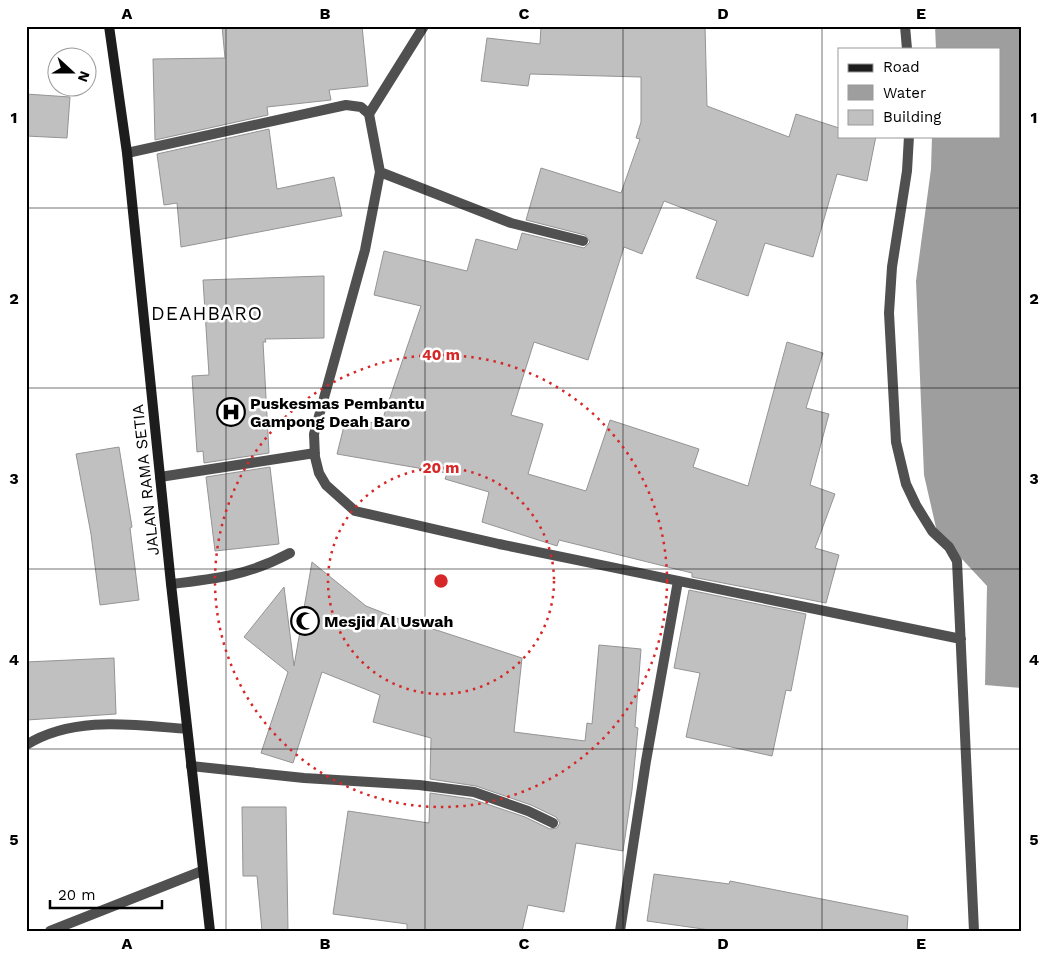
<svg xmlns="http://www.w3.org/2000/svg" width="1048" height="957" viewBox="0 0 1048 957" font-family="'Work Sans',sans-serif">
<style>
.water{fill:#9e9e9e}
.building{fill:#c0c0c0;stroke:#949494}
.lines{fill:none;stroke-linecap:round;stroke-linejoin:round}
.lane{stroke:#505050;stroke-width:10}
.street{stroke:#505050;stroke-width:10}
.secondary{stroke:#1d1d1d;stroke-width:10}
.grid{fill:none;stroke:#000;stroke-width:1;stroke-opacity:0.55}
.ring{fill:none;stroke:#d62828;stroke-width:2.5;stroke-dasharray:2.5 5}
.labels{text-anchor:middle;stroke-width:5;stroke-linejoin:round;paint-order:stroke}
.poi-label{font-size:16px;font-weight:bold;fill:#000;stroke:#fff;text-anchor:start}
.street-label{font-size:16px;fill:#000;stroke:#fff}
.quarter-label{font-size:19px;letter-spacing:1px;fill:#000;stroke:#fff}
.centre{fill:#d62828;stroke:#fff;stroke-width:2.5}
.ring-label{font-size:15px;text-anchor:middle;font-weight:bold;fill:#d62828;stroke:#fff;stroke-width:5;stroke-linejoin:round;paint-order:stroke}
.neatline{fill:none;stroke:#000;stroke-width:2}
.grid-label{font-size:16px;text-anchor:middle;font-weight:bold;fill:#000}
</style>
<rect width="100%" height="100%" fill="#fff"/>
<!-- water -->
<path class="water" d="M 935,26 L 1022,26 L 1022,688 L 985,685 L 987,586 L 937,532 L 924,475 L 916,281 L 931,169 L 932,136 L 999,136 L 999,49 L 936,49 Z"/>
<!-- building -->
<path class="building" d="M 222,26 L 362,26 L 368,86 L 329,90 L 331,100 L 267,107 L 268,115 L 155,140 L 153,59 L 225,58 Z
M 541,26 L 705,26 L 707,106 L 789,137 L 796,114 L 839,128 L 839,136 L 876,136 L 867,181 L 837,174 L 813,257 L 765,243 L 748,296 L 696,278 L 717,221 L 664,201 L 642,254 L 624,247 L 588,360 L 534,342 L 511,415 L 543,424 L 528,474 L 586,491 L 610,420 L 699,449 L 693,467 L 748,486 L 787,342 L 823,353 L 806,408 L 829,414 L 810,485 L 835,494 L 815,548 L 839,555 L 826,603 L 692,577 L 692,573 L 559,540 L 557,546 L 482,522 L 489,492 L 445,479 L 447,473 L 337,454 L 346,418 L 381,424 L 421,306 L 374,295 L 384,251 L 467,271 L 476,239 L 517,250 L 522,233 L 584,248 L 590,242 L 585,235 L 526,220 L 541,168 L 621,193 L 640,139 L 636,138 L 641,122 L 641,77 L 530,74 L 528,86 L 481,81 L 487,38 L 540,44 Z
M 26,94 L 70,97 L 67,138 L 26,136 Z
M 269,129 L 277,189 L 334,177 L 342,216 L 181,247 L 177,203 L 164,205 L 157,154 Z
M 324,276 L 324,338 L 265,339 L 266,342 L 263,342 L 269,453 L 204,463 L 203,451 L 197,452 L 192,376 L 209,375 L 203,280 Z
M 119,447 L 132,527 L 130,528 L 139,600 L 100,605 L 91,534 L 76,454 Z
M 270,467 L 279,544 L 215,551 L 206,477 Z
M 312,562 L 366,606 L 414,625 L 415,623 L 522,658 L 514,732 L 585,741 L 587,723 L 592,724 L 599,645 L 641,649 L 635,727 L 638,728 L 632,790 L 623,851 L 576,843 L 564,912 L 528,905 L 522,931 L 407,931 L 407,924 L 333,914 L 348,811 L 429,823 L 430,793 L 472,799 L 525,817 L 550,829 L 557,828 L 560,823 L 556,817 L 531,805 L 476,786 L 430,779 L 431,738 L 373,722 L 380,695 L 322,672 L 293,763 L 261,753 L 288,672 L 244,637 L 284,587 L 294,666 Z
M 689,590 L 806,614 L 791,691 L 786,690 L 772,756 L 686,737 L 700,673 L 674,668 Z
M 114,658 L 116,714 L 27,720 L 26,662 Z
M 242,807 L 286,807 L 288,931 L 262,931 L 257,876 L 243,876 Z
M 654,874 L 729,884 L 730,881 L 908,916 L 907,931 L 717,931 L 647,921 Z"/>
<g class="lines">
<!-- lane -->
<path class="lane" d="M 171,584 C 216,579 249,575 290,553"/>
<!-- street -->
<path class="street" d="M 905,26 L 907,49
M 369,114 L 424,26
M 909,136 L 907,171 L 892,267 L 889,313 L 896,442 L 906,484 L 916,505 L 932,531 L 949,547 L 957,561 L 974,931
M 127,153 L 346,105 L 361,107 L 369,114 L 380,172 L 365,250 L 314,434 L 315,457 L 319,473 L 326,485 L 355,511 L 499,544 L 961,639
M 380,172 L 511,223 L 583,241
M 160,477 L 315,453
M 26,745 C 74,715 134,725 187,729
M 191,766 L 304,778 L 419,785 L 474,792 L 528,811 L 553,823
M 50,931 L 202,871
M 620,931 L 646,761 L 678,581"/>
<!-- secondary -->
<path class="secondary" d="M 109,26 L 127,153 L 171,584 L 210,931"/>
</g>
<!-- grid -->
<path class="grid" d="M 226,26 L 226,931M 425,26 L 425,931M 623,26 L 623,931M 822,26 L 822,931M 26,208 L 1022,208M 26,388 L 1022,388M 26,569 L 1022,569M 26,749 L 1022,749"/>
<!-- distance rings -->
<g class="ring">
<circle cx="441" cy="581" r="113"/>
<circle cx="441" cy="581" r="226"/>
</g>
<!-- icons -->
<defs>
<symbol id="hospital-ring" viewBox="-11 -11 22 22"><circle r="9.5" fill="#fff" stroke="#000" stroke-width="1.5"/><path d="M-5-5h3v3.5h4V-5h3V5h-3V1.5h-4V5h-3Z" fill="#000"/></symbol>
<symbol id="mosque-ring" viewBox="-11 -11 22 22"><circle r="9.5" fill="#fff" stroke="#000" stroke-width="1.5"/><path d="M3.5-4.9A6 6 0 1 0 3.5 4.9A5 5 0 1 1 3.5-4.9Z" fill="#000"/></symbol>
</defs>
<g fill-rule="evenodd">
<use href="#hospital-ring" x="215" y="396" width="32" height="32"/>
<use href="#mosque-ring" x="289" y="605" width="32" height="32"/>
</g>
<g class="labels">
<!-- poi labels -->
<g class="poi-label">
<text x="250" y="409">Puskesmas Pembantu<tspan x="250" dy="18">Gampong Deah Baro</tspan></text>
<text x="324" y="627">Mesjid Al Uswah</text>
</g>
<!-- street labels -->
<g class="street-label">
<text transform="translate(145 480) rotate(-96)" y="6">JALAN RAMA SETIA</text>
</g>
<!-- quarter labels -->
<g class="quarter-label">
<text x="207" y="320">DEAHBARO</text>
</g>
</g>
<circle cx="441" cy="581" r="8" class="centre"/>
<g class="ring-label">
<text x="441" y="360">40 m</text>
<text x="441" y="473">20 m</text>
</g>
<!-- border -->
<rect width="1048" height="957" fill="none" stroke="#ffffff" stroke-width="55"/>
<!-- legend -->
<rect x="838" y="48" width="162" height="90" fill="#ffffff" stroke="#999999"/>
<rect x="848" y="64" width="25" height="8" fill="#1d1d1d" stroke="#999999"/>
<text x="883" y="72" font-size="15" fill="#000000">Road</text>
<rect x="848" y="85" width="25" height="15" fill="#9e9e9e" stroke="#999999"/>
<text x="883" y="98" font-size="15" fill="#000000">Water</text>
<rect x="848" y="110" width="25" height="15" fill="#c0c0c0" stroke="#999999"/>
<text x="883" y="122" font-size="15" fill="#000000">Building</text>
<!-- north arrow -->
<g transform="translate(72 72) rotate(111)"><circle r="24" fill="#ffffff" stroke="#999999"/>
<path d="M0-4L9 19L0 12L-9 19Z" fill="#000000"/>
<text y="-8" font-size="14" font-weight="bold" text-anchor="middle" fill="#000000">N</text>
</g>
<!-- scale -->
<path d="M50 900v8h112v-8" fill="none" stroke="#000000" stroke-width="2.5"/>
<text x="58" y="900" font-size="15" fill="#000000" stroke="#ffffff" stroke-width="4" paint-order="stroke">20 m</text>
<rect x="28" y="28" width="992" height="902" class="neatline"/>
<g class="grid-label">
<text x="127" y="19">A</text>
<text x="325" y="19">B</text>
<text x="524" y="19">C</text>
<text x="723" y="19">D</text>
<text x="921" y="19">E</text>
<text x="14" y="123">1</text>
<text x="1034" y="123">1</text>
<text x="14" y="304">2</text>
<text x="1034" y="304">2</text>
<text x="14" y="484">3</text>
<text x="1034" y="484">3</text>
<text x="14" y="665">4</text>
<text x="1034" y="665">4</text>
<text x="14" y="845">5</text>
<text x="1034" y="845">5</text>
<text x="127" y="949">A</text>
<text x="325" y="949">B</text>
<text x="524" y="949">C</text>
<text x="723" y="949">D</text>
<text x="921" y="949">E</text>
</g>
</svg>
